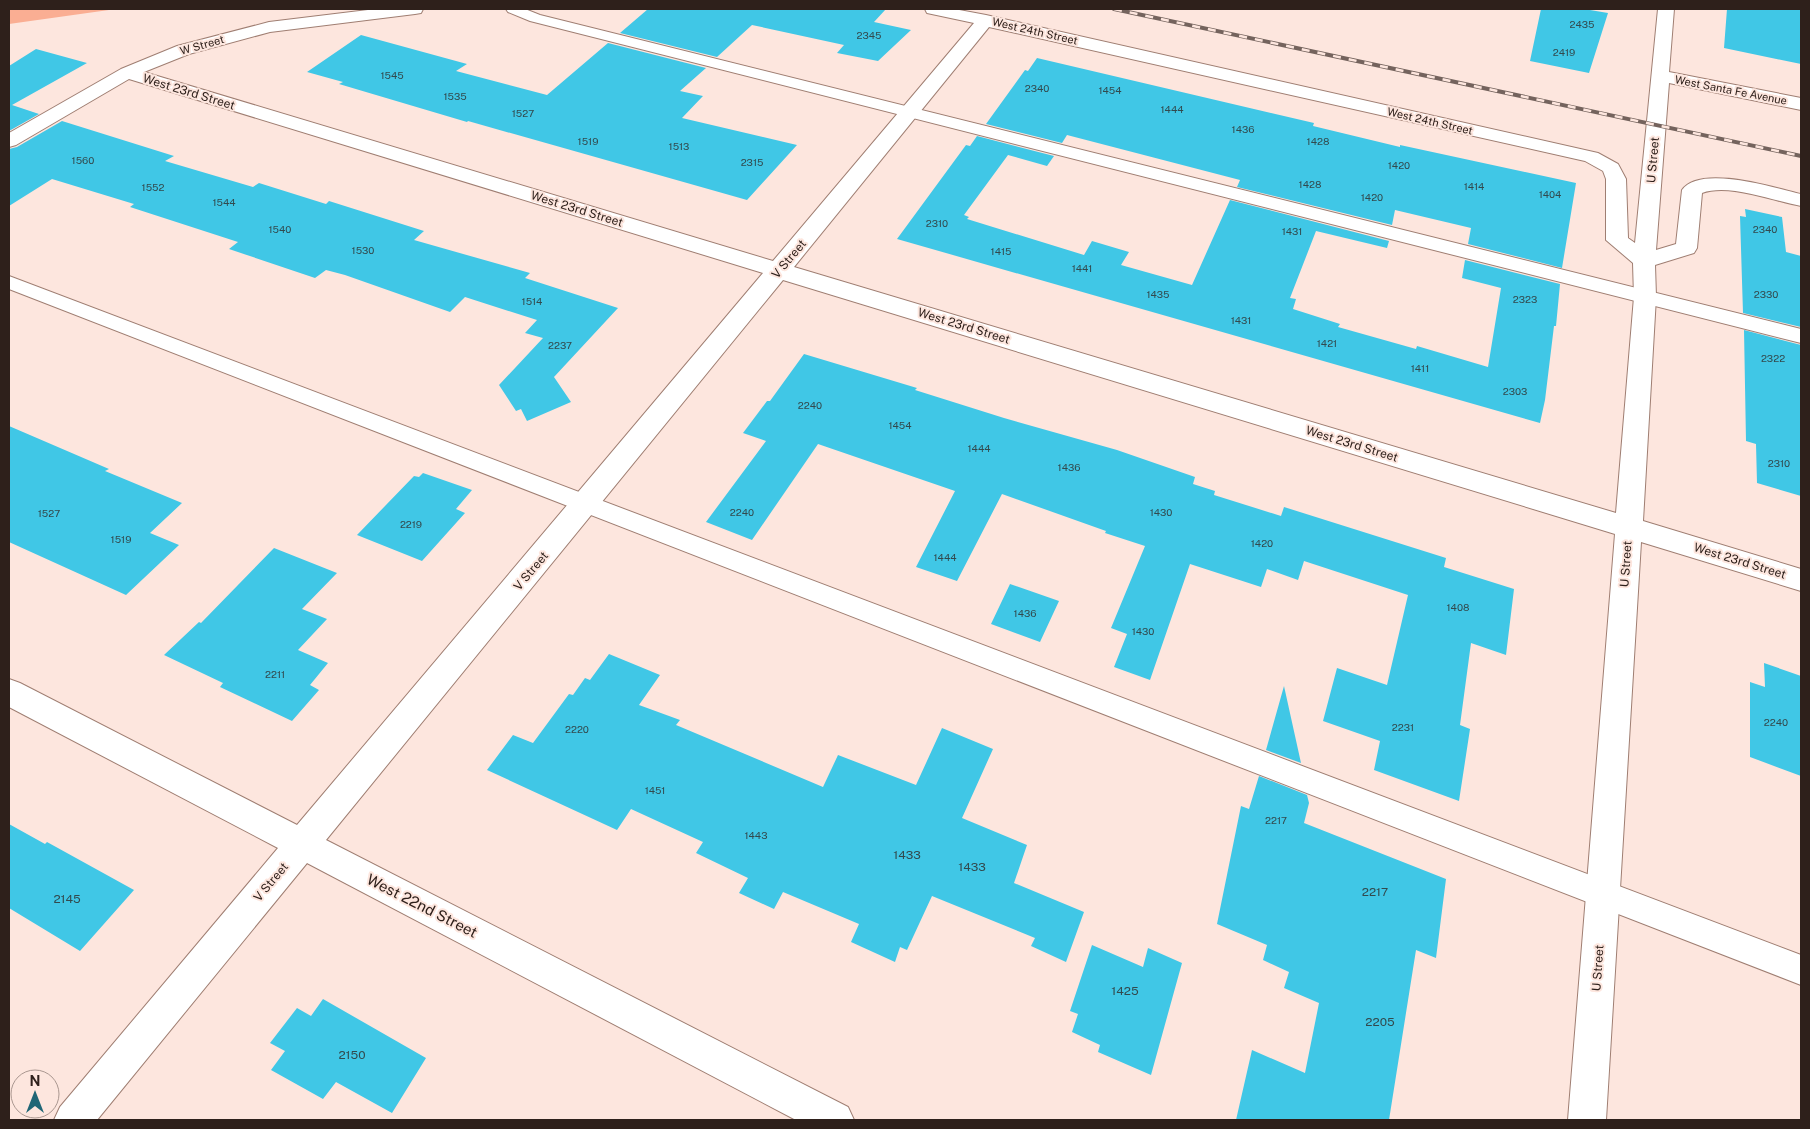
<svg xmlns="http://www.w3.org/2000/svg" width="1810" height="1129" viewBox="0 0 1810 1129" font-family="'Public Sans',sans-serif">
<style>
.water{fill:#faae93}
.building{fill:#40c7e6}
.lines{fill:none;stroke-linecap:round;stroke-linejoin:round}
.service-casing{stroke:#9f7e72;stroke-width:2}
.minor-casing{stroke:#9f7e72;stroke-width:2}
.service{fill:#fff;fill-rule:evenodd}
.minor{fill:#fff;fill-rule:evenodd}
.rail-casing{stroke:#74635d;stroke-width:4}
.rail{stroke:#fde6de;stroke-width:2.5;stroke-dasharray:8;stroke-linecap:butt}
.labels{text-anchor:middle;stroke-width:4;stroke-linejoin:round;paint-order:stroke}
.number-label{font-size:10px;fill:#324a4e}
.far-street-label{font-size:11px;fill:#2e201b;stroke:#fde6de}
.street-label{font-size:12px;fill:#2e201b;stroke:#fde6de}
.near-number-label{font-size:12px;fill:#324a4e}
.near-street-label{font-size:15px;fill:#2e201b;stroke:#fde6de}
</style>
<rect width="100%" height="100%" fill="#fde6de"/>
<!-- water -->
<path class="water" d="M 9,9 L 116,9 L 9,24 Z"/>
<!-- building -->
<path class="building" d="M 648,9 L 886,9 L 874,22 L 911,30 L 878,61 L 837,53 L 844,45 L 752,25 L 717,57 L 620,33 Z
M 1541,9 L 1584,9 L 1608,13 L 1589,73 L 1530,61 Z
M 1727,9 L 1801,9 L 1801,64 L 1724,48 Z
M 361,35 L 467,64 L 456,71 L 547,95 L 608,43 L 706,68 L 680,91 L 703,96 L 682,118 L 797,145 L 747,200 L 468,121 L 467,122 L 339,84 L 343,82 L 307,72 Z
M 36,49 L 87,63 L 12,105 L 39,114 L 9,131 L 9,66 Z
M 1037,58 L 1314,123 L 1313,126 L 1400,147 L 1400,145 L 1576,183 L 1562,268 L 1468,244 L 1471,228 L 1395,210 L 1392,225 L 1237,187 L 1240,180 L 1067,135 L 1062,143 L 986,124 L 1025,70 L 1028,71 Z
M 62,121 L 174,156 L 165,161 L 253,187 L 259,183 L 326,204 L 329,201 L 424,231 L 414,240 L 530,273 L 525,278 L 618,308 L 554,377 L 571,402 L 527,421 L 521,409 L 516,411 L 499,385 L 543,338 L 525,333 L 537,320 L 465,297 L 450,312 L 345,275 L 326,270 L 315,278 L 229,249 L 238,242 L 130,207 L 134,204 L 52,179 L 9,206 L 9,149 L 17,147 Z
M 977,136 L 1054,156 L 1047,166 L 1008,155 L 964,215 L 969,217 L 967,219 L 1084,255 L 1092,241 L 1129,252 L 1121,265 L 1192,285 L 1230,200 L 1389,241 L 1387,248 L 1316,231 L 1290,298 L 1296,299 L 1293,309 L 1340,324 L 1338,327 L 1416,349 L 1417,346 L 1488,367 L 1501,288 L 1462,278 L 1465,260 L 1560,284 L 1556,326 L 1554,326 L 1545,400 L 1540,423 L 897,239 L 966,145 L 970,146 Z
M 1745,209 L 1782,217 L 1786,252 L 1801,256 L 1801,327 L 1743,313 L 1740,216 L 1746,217 Z
M 1744,330 L 1801,345 L 1801,496 L 1757,483 L 1756,444 L 1746,441 Z
M 804,354 L 917,388 L 915,390 L 1004,418 L 1117,450 L 1195,477 L 1193,484 L 1215,491 L 1214,495 L 1281,516 L 1284,507 L 1446,558 L 1444,567 L 1514,589 L 1506,655 L 1471,643 L 1460,725 L 1470,729 L 1459,801 L 1374,770 L 1380,741 L 1323,721 L 1337,668 L 1387,685 L 1408,595 L 1304,561 L 1298,580 L 1267,569 L 1261,587 L 1190,564 L 1150,680 L 1114,667 L 1127,634 L 1111,628 L 1145,546 L 1105,533 L 1106,531 L 1002,494 L 957,581 L 916,567 L 955,491 L 818,444 L 752,540 L 706,522 L 766,441 L 743,433 L 767,401 L 770,401 Z
M 9,426 L 109,469 L 105,471 L 182,503 L 150,533 L 179,545 L 126,595 L 9,542 Z
M 423,473 L 472,490 L 456,509 L 465,513 L 422,561 L 357,535 L 414,476 L 419,477 Z
M 274,548 L 337,573 L 302,609 L 327,619 L 298,650 L 328,663 L 310,685 L 319,690 L 292,721 L 220,687 L 223,683 L 164,655 L 199,622 L 201,623 Z
M 1010,584 L 1059,601 L 1040,642 L 991,624 Z
M 609,654 L 660,675 L 639,705 L 680,720 L 676,725 L 823,787 L 838,755 L 916,785 L 942,728 L 993,749 L 962,818 L 1027,845 L 1014,883 L 1084,912 L 1066,962 L 1031,946 L 1035,938 L 932,896 L 907,950 L 900,947 L 895,962 L 851,942 L 859,924 L 783,892 L 774,909 L 739,893 L 748,878 L 696,853 L 703,842 L 631,809 L 617,830 L 487,770 L 513,735 L 533,743 L 569,694 L 573,695 L 585,678 L 590,680 Z
M 1764,663 L 1801,676 L 1801,776 L 1750,757 L 1750,682 L 1765,687 Z
M 1284,686 L 1301,763 L 1266,750 Z
M 1259,776 L 1307,795 L 1309,803 L 1304,823 L 1446,879 L 1436,958 L 1416,950 L 1389,1120 L 1236,1120 L 1252,1050 L 1305,1073 L 1319,1003 L 1284,988 L 1289,972 L 1263,960 L 1267,945 L 1217,924 L 1241,806 L 1249,809 Z
M 9,824 L 45,844 L 47,842 L 134,890 L 80,951 L 9,908 Z
M 1092,945 L 1143,967 L 1148,948 L 1182,963 L 1151,1075 L 1098,1052 L 1100,1045 L 1072,1032 L 1078,1014 L 1070,1011 Z
M 323,999 L 426,1058 L 392,1113 L 336,1082 L 323,1099 L 271,1070 L 285,1051 L 270,1043 L 297,1008 L 311,1016 Z"/>
<g class="lines">
<defs>
<path id="service" d="M 506,9 L 525,9 L 540,15 L 1801,329 L 1801,343 L 530,21 L 508,12 Z
M 9,276 L 1801,955 L 1801,985 L 9,289 Z"/>
<path id="minor" d="M 376,9 L 423,9 L 421,13 L 415,14 L 270,32 L 189,54 L 144,72 L 773,261 L 974,23 L 927,13 L 925,9 L 954,9 L 986,15 L 1598,153 L 1618,164 L 1626,179 L 1628,238 L 1635,243 L 1658,9 L 1674,9 L 1669,72 L 1801,98 L 1801,110 L 1669,83 L 1656,250 L 1676,244 L 1682,190 C 1700,164 1775,188 1801,194 L 1801,206 C 1773,201 1729,183 1702,193 L 1697,248 L 1694,253 L 1655,265 L 1656,297 L 1643,521 L 1801,569 L 1801,591 L 1641,542 L 1606,1120 L 1568,1120 L 1615,534 L 783,280 L 326,840 L 848,1107 L 854,1120 L 796,1120 L 307,863 L 97,1120 L 54,1120 L 60,1107 L 278,848 L 9,707 L 9,679 L 20,683 L 297,825 L 763,273 L 129,79 L 16,145 L 9,147 L 9,133 L 121,69 L 177,46 L 269,22 ZM 989,27 L 1585,161 L 1603,171 L 1606,179 L 1606,240 L 1633,263 L 1634,297 L 1616,513 L 794,267 Z"/>
</defs>
<!-- service casing -->
<use href="#service" class="service-casing"/>
<!-- minor casing -->
<use href="#minor" class="minor-casing"/>
<!-- service -->
<use href="#service" class="service"/>
<!-- minor -->
<use href="#minor" class="minor"/>
<defs>
<path id="rail" d="M 1114,9 L 1801,156"/>
</defs>
<!-- rail casing -->
<use href="#rail" class="rail-casing"/>
<!-- rail -->
<use href="#rail" class="rail"/>
</g>
<g class="labels">
<!-- number labels -->
<g class="number-label">
<text x="1582" y="28">2435</text>
<text x="869" y="39">2345</text>
<text x="1564" y="56">2419</text>
<text x="392" y="79">1545</text>
<text x="1037" y="92">2340</text>
<text x="1110" y="94">1454</text>
<text x="455" y="100">1535</text>
<text x="1172" y="113">1444</text>
<text x="523" y="117">1527</text>
<text x="1243" y="133">1436</text>
<text x="588" y="145">1519</text>
<text x="1318" y="145">1428</text>
<text x="679" y="150">1513</text>
<text x="83" y="164">1560</text>
<text x="752" y="166">2315</text>
<text x="1399" y="169">1420</text>
<text x="1310" y="188">1428</text>
<text x="1474" y="190">1414</text>
<text x="153" y="191">1552</text>
<text x="1550" y="198">1404</text>
<text x="1372" y="201">1420</text>
<text x="224" y="206">1544</text>
<text x="937" y="227">2310</text>
<text x="280" y="233">1540</text>
<text x="1765" y="233">2340</text>
<text x="1292" y="235">1431</text>
<text x="363" y="254">1530</text>
<text x="1001" y="255">1415</text>
<text x="1082" y="272">1441</text>
<text x="1158" y="298">1435</text>
<text x="1766" y="298">2330</text>
<text x="1525" y="303">2323</text>
<text x="532" y="305">1514</text>
<text x="1241" y="324">1431</text>
<text x="1327" y="347">1421</text>
<text x="560" y="349">2237</text>
<text x="1773" y="362">2322</text>
<text x="1420" y="372">1411</text>
<text x="1515" y="395">2303</text>
<text x="810" y="409">2240</text>
<text x="900" y="429">1454</text>
<text x="979" y="452">1444</text>
<text x="1779" y="467">2310</text>
<text x="1069" y="471">1436</text>
<text x="742" y="516">2240</text>
<text x="1161" y="516">1430</text>
<text x="49" y="517">1527</text>
<text x="411" y="528">2219</text>
<text x="121" y="543">1519</text>
<text x="1262" y="547">1420</text>
<text x="945" y="561">1444</text>
<text x="1458" y="611">1408</text>
<text x="1025" y="617">1436</text>
<text x="1143" y="635">1430</text>
<text x="275" y="678">2211</text>
<text x="1776" y="726">2240</text>
<text x="1403" y="731">2231</text>
<text x="577" y="733">2220</text>
<text x="655" y="794">1451</text>
<text x="1276" y="824">2217</text>
<text x="756" y="839">1443</text>
</g>
<!-- far-street labels -->
<g class="far-street-label">
<text transform="translate(1035 31) rotate(13)" y="4">West 24th Street</text>
<text transform="translate(202 45) rotate(-16)" y="4">W Street</text>
<text transform="translate(1731 90) rotate(11)" y="4">West Santa Fe Avenue</text>
<text transform="translate(1430 121) rotate(13)" y="4">West 24th Street</text>
</g>
<!-- street labels -->
<g class="street-label">
<text transform="translate(189 92) rotate(17)" y="4">West 23rd Street</text>
<text transform="translate(1653 160) rotate(-85)" y="4">U Street</text>
<text transform="translate(577 209) rotate(17)" y="4">West 23rd Street</text>
<text transform="translate(789 259) rotate(-50)" y="4">V Street</text>
<text transform="translate(964 326) rotate(17)" y="4">West 23rd Street</text>
<text transform="translate(1352 444) rotate(17)" y="4">West 23rd Street</text>
<text transform="translate(1740 561) rotate(17)" y="4">West 23rd Street</text>
<text transform="translate(1626 564) rotate(-86)" y="4">U Street</text>
<text transform="translate(531 571) rotate(-50)" y="4">V Street</text>
<text transform="translate(271 882) rotate(-50)" y="4">V Street</text>
<text transform="translate(1598 968) rotate(-86)" y="4">U Street</text>
</g>
<!-- near-number labels -->
<g class="near-number-label">
<text x="907" y="859">1433</text>
<text x="972" y="871">1433</text>
<text x="1375" y="896">2217</text>
<text x="67" y="903">2145</text>
<text x="1125" y="995">1425</text>
<text x="1380" y="1026">2205</text>
<text x="352" y="1059">2150</text>
</g>
<!-- near-street labels -->
<g class="near-street-label">
<text transform="translate(422 906) rotate(27)" y="5">West 22nd Street</text>
</g>
</g>
<!-- border -->
<rect width="1810" height="1129" fill="none" stroke="#2e201b" stroke-width="20"/>
<!-- north arrow -->
<g transform="translate(35 1094)"><circle r="24" fill="#fde6de" stroke="#aa9790"/>
<path d="M0-4L9 19L0 12L-9 19Z" fill="#206676"/>
<text y="-8" font-size="14" font-weight="bold" text-anchor="middle" fill="#2e201b">N</text>
</g>
</svg>
